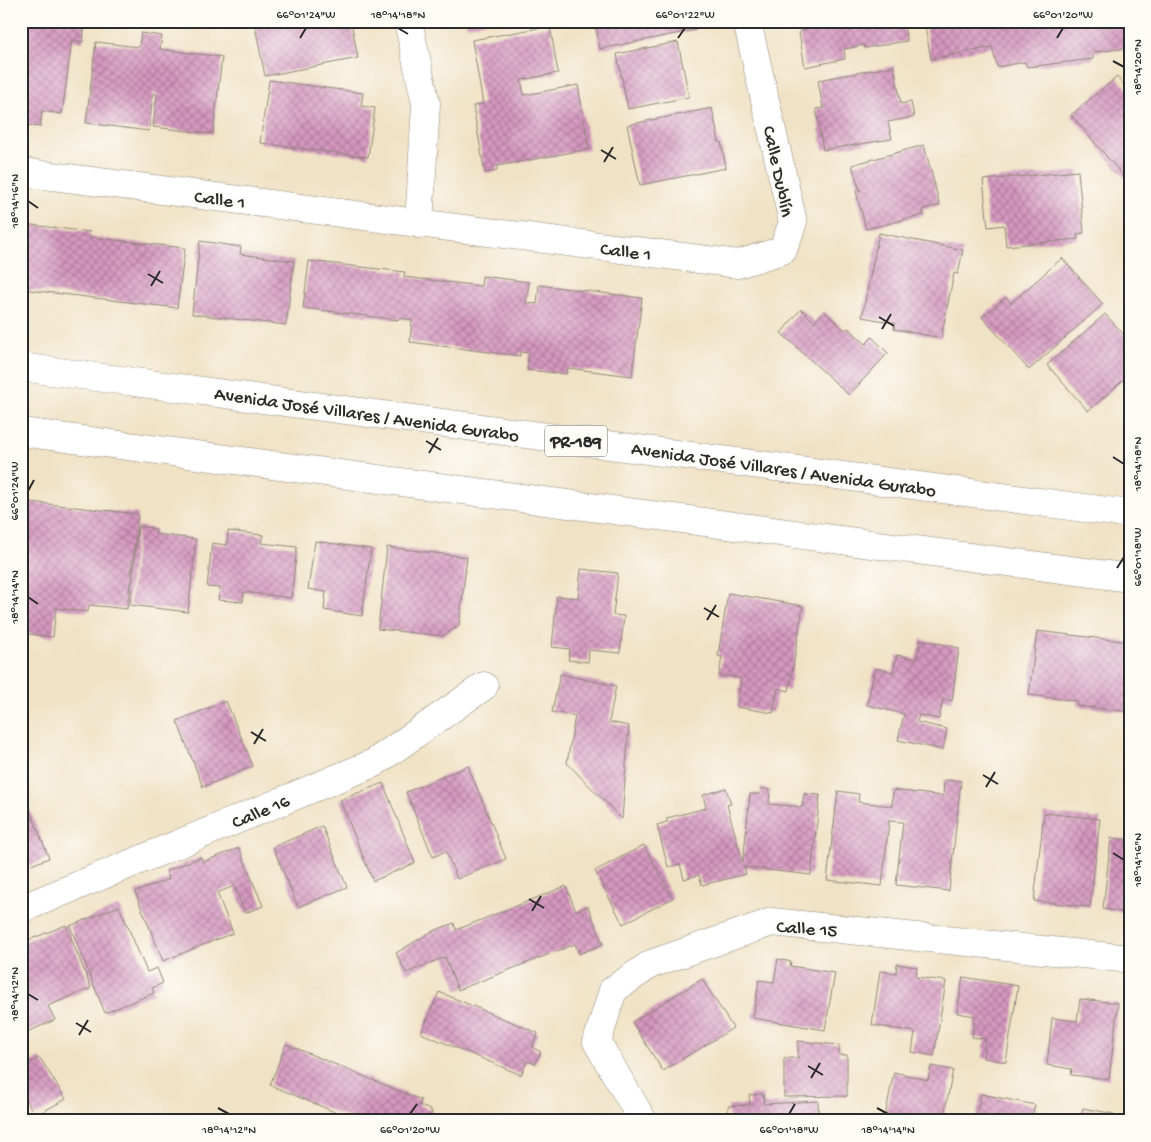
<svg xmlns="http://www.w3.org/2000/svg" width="1151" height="1142" viewBox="0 0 1151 1142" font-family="'Gochi Hand',sans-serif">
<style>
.building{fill:url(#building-cross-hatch)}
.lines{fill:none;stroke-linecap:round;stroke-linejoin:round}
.minor-casing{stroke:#8e8678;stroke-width:29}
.major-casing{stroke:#8e8678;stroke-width:29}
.minor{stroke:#fff;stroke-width:28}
.major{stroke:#fff;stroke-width:28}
.ticks{fill:none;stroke:#2b2b2b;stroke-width:2}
.labels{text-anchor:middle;stroke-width:4.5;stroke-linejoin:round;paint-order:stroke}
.shield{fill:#fdfcf7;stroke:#6a6a68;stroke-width:1}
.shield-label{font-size:18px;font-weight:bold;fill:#2b2b2b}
.street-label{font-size:19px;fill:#2b2b2b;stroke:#fdfcf7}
.neatline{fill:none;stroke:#2b2b2b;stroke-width:2}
.ticks-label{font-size:12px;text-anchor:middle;fill:#2b2b2b}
</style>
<defs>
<pattern id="building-cross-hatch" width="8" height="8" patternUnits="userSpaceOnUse" patternTransform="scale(1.25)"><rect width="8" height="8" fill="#d698c0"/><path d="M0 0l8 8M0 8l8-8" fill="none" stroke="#ae7c9c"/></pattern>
</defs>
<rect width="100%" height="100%" fill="#fdfcf7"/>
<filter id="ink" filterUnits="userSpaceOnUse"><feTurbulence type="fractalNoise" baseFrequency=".02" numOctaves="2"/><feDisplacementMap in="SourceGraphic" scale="10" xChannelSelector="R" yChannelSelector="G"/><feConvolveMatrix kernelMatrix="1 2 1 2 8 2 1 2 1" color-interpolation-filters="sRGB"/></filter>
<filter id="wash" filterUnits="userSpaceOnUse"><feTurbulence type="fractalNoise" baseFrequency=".0096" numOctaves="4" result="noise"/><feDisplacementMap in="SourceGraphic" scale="20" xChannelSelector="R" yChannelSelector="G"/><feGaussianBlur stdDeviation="1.12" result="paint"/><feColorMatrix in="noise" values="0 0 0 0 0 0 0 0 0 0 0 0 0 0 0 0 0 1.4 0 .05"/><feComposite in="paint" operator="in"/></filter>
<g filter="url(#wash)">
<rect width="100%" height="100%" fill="#f0e2c5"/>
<g id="blocks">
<!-- building -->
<path class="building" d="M 21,21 L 85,21 L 83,42 L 72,40 L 62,114 L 42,111 L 40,127 L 21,124 Z
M 254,21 L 351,21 L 358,58 L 265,76 Z
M 466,21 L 487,21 L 487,22 L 467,26 Z
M 595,21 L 693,21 L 695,30 L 600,49 Z
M 803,21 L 903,21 L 907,41 L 865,48 L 864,45 L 844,49 L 845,59 L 805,67 L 799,32 L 805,30 Z
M 924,21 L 1130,21 L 1130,48 L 1093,52 L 1093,59 L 1027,67 L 1025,62 L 997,67 L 992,47 L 931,59 Z
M 550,26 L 558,73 L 521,80 L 524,95 L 578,85 L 589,149 L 497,166 L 497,171 L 485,173 L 473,106 L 483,104 L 472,40 Z
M 141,33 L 162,36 L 160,49 L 222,57 L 213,134 L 153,127 L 157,94 L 153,93 L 149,131 L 86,123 L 96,42 L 139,47 Z
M 678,42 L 689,97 L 628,109 L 617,54 Z
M 894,66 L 901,104 L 911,102 L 914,117 L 888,122 L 892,139 L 823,150 L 816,109 L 823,108 L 818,80 Z
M 1117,77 L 1130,92 L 1130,174 L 1125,178 L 1071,115 Z
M 269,80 L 363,93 L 361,106 L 375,108 L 368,157 L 260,143 Z
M 712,108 L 719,142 L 721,142 L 726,168 L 640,185 L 627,125 Z
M 924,145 L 940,205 L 923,209 L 924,215 L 866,229 L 856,191 L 860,191 L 852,165 Z
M 1078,171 L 1084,233 L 1077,234 L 1078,239 L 1006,246 L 1004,225 L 988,227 L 983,180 Z
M 21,216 L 24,216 L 23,224 L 90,232 L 89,237 L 185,248 L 177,308 L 21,289 Z
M 879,233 L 963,250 L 958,274 L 954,273 L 941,338 L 894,329 L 895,323 L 862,317 Z
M 200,241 L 241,247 L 240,254 L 294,261 L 286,325 L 192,314 Z
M 1062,258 L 1103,304 L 1029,370 L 982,317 L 1006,297 L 1011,303 Z
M 309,261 L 405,272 L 404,277 L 481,286 L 482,276 L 529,282 L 526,303 L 537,304 L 539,285 L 642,298 L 632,376 L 567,368 L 566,374 L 527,370 L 529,353 L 520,352 L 520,356 L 410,342 L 412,320 L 399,318 L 399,320 L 303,308 Z
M 801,309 L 814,322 L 824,311 L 845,330 L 848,328 L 866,344 L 872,337 L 888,353 L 849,395 L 781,333 Z
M 1105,314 L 1130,341 L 1130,374 L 1088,411 L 1047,365 Z
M 21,501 L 138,514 L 127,609 L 89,605 L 88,612 L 56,608 L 53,637 L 21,633 Z
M 138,526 L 156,529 L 155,534 L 196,539 L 188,612 L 130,605 Z
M 228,531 L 263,535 L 261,543 L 297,547 L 291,598 L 244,592 L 243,602 L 218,600 L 220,588 L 207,587 L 212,543 L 227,545 Z
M 315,541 L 371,549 L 362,616 L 324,610 L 326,592 L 308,589 Z
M 387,547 L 467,557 L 459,626 L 442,636 L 378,629 Z
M 581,569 L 618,573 L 613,615 L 624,616 L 620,653 L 589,650 L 588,662 L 568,660 L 570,649 L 552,647 L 557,596 L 578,598 Z
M 728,593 L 803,606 L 789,691 L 778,688 L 773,713 L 737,707 L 741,678 L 719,675 L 722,657 L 718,656 Z
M 1037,631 L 1130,642 L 1130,712 L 1077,706 L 1077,701 L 1029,695 Z
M 921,639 L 959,648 L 952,701 L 943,699 L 939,719 L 919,715 L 917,722 L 947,729 L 943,750 L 898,740 L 904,714 L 867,705 L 875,668 L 893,672 L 897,655 L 916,659 Z
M 560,674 L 616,686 L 609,722 L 629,726 L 622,819 L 567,763 L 575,716 L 552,712 Z
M 226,701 L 253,766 L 203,787 L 177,721 Z
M 468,766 L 506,859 L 457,879 L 446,851 L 433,857 L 406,792 Z
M 944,780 L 961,781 L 949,891 L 896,885 L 903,822 L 889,821 L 882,886 L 827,880 L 838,791 L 859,794 L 858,802 L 892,806 L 893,790 L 943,796 Z
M 383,783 L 415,863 L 373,881 L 340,800 Z
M 21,787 L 49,858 L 21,869 Z
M 726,788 L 731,804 L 727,805 L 743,863 L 750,794 L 760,794 L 761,788 L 770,790 L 769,804 L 802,807 L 804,794 L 820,795 L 811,875 L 744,867 L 746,874 L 702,885 L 699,875 L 684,879 L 680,864 L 668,867 L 657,825 L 667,822 L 667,818 L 706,808 L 703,795 Z
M 1044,813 L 1100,819 L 1090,907 L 1034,901 Z
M 322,826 L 347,887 L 298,907 L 273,847 Z
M 1111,838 L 1130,840 L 1130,913 L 1103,909 Z
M 644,845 L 673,898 L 623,924 L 595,871 Z
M 239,848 L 263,906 L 245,913 L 234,886 L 217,893 L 233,933 L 163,961 L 135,892 L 169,879 L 166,871 L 201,857 L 203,862 Z
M 566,886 L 576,911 L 588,906 L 603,944 L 579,954 L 575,944 L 458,990 L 445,957 L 406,973 L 396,953 L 431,932 L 454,923 L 456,930 Z
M 119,906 L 147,972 L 157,968 L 163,983 L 152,988 L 154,993 L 105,1013 L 70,926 Z
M 66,925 L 91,988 L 48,1006 L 55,1020 L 27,1032 L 21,1017 L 21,943 Z
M 778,959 L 791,962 L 790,966 L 835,973 L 825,1030 L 753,1018 L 759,980 L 774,982 Z
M 897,964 L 917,967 L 916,977 L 946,981 L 934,1056 L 912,1052 L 915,1032 L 872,1025 L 880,971 L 896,973 Z
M 963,977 L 1018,986 L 1006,1062 L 983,1058 L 985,1039 L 972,1037 L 975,1016 L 957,1013 Z
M 702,979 L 733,1028 L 663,1071 L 632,1022 Z
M 439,992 L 538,1033 L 532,1047 L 541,1052 L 535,1064 L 527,1061 L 521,1075 L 421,1033 Z
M 1080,999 L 1118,1003 L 1109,1079 L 1071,1075 L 1072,1069 L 1047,1065 L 1052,1018 L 1077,1021 Z
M 798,1041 L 839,1045 L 839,1055 L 847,1055 L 847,1096 L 784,1097 L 784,1058 L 798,1058 Z
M 21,1042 L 25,1047 L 21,1050 L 29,1063 L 40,1058 L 66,1099 L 35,1116 L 21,1090 Z
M 286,1044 L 421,1100 L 419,1105 L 432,1111 L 428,1121 L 356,1121 L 270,1085 Z
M 931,1066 L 953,1070 L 943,1121 L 884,1121 L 894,1072 L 928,1080 Z
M 763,1094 L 764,1104 L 818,1101 L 819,1121 L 729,1121 L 728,1106 L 750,1105 L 749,1095 Z
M 981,1094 L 1035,1105 L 1031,1121 L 975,1121 Z
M 1083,1108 L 1114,1114 L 1113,1121 L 1080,1121 Z"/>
</g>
</g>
<g filter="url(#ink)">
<use href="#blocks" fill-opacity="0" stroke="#8e8678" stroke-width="1"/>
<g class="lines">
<defs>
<path id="minor" d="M 408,21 L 426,104 L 419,224
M 21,172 L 738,264 L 783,250 L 793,222 L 747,21
M 21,909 L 374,763 L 484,686
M 643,1121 L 597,1042 L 613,990 L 651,964 L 772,922 L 1130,959"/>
<path id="major" d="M 21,367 L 1130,514
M 21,432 L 1130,578"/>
</defs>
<!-- minor casing -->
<use href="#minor" class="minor-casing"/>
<!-- major casing -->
<use href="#major" class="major-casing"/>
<!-- minor -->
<use href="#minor" class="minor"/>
<!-- major -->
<use href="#major" class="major"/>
</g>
</g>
<!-- ticks -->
<path class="ticks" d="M 398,28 L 408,34M 300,38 L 306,28M 678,38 L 685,28M 1057,38 L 1063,28M 1113,61 L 1124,67M 601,150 L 616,159M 604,162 L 613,147M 28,201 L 38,208M 148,274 L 163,283M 151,286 L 160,271M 879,317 L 894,326M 882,329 L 891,314M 426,441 L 441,450M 429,453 L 438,438M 1113,457 L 1124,464M 28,491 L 34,480M 1117,568 L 1124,557M 28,597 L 38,604M 704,608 L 719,617M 707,620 L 716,605M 251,732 L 266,741M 254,744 L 263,729M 983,775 L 998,784M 986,787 L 995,772M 1113,853 L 1124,860M 529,899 L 544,908M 532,911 L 541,896M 28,994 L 38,1000M 76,1023 L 91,1032M 79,1035 L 88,1020M 808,1066 L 823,1075M 811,1078 L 820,1063M 218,1108 L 229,1114M 877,1108 L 888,1114M 410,1114 L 417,1104M 789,1114 L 795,1104"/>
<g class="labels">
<!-- shield labels -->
<rect class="shield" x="545" y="425.5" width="62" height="31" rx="4"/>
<g class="shield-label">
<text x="576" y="447">PR-189</text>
</g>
<!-- street labels -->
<g class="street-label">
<text transform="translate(780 171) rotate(78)" y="7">Calle Dublín</text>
<text transform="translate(220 198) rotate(7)" y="7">Calle 1</text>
<text transform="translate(626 250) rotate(7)" y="7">Calle 1</text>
<text transform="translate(367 413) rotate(8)" y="7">Avenida José Villares / Avenida Gurabo</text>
<text transform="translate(784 468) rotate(8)" y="7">Avenida José Villares / Avenida Gurabo</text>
<text transform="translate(260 810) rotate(-23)" y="7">Calle 16</text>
<text transform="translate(807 927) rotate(4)" y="7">Calle 15</text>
</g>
</g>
<!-- margin -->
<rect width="1151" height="1142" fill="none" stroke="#fdfcf7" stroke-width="55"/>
<rect x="28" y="28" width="1096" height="1086" class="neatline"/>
<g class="ticks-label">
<text x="306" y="18">66°01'24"W</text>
<text x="398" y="18">18°14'18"N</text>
<text x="685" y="18">66°01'22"W</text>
<text x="1063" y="18">66°01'20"W</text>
<text transform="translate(1137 67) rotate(-90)" y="4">18°14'20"N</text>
<text transform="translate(14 201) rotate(-90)" y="4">18°14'16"N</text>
<text transform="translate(1137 464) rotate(-90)" y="4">18°14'18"N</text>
<text transform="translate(14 491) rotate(-90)" y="4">66°01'24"W</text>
<text transform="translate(1137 557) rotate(-90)" y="4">66°01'18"W</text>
<text transform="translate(14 597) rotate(-90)" y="4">18°14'14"N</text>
<text transform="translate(1137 860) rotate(-90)" y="4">18°14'16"N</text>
<text transform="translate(14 994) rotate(-90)" y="4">18°14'12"N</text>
<text x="229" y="1133">18°14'12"N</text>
<text x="410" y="1133">66°01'20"W</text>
<text x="789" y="1133">66°01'18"W</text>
<text x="888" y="1133">18°14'14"N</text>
</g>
</svg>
